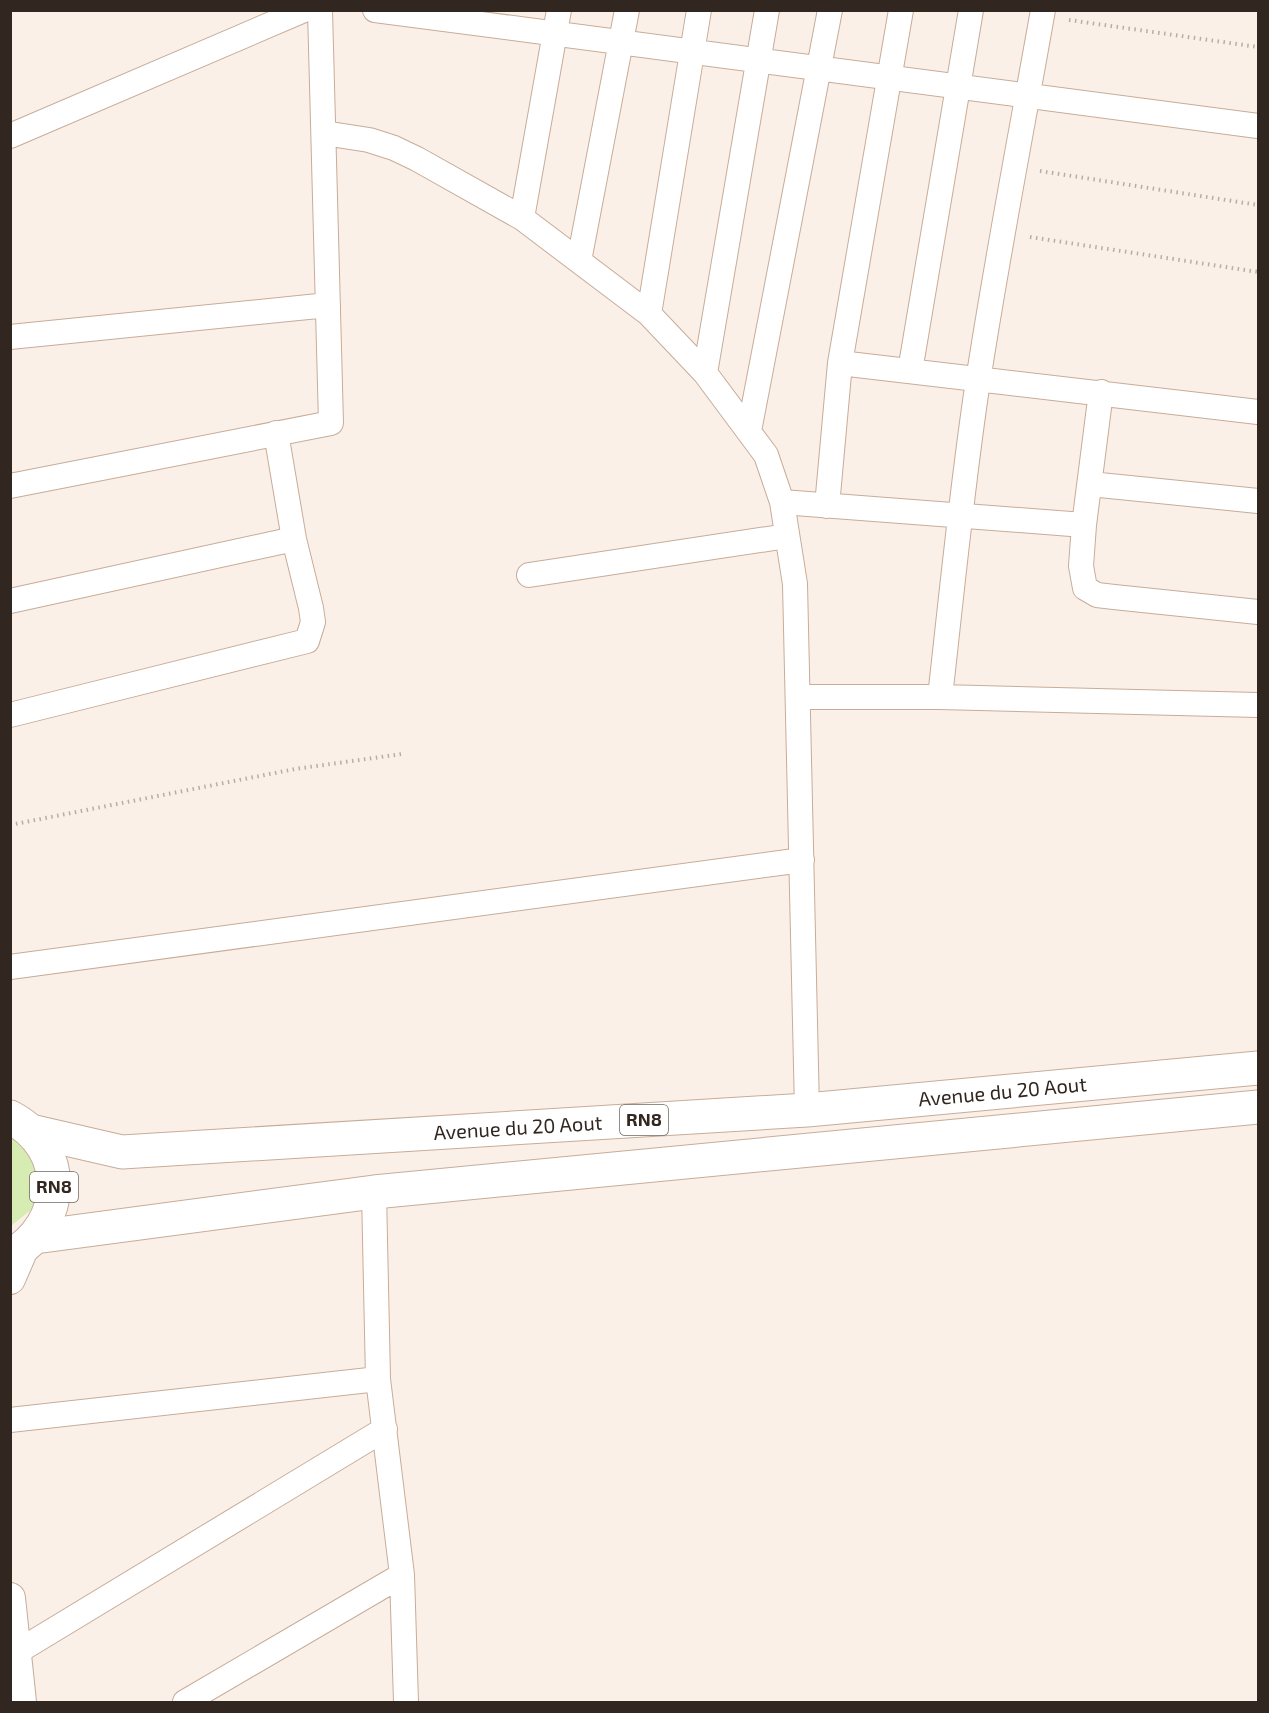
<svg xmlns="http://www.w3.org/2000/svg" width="1269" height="1713" viewBox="0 0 1269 1713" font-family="'Exo 2',sans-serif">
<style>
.green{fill:#d6ecb3}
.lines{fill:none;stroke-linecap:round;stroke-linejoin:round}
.minor-casing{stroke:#c7ac99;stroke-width:26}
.tertiary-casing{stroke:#c7ac99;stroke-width:32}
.primary-casing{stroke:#c7ac99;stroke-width:35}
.path{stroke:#b8ada5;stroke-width:4;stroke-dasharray:1.5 4.5;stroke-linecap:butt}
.minor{stroke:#fff;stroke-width:24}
.tertiary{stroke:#fff;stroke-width:30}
.primary{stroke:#fff;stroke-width:33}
.labels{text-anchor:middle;stroke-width:5;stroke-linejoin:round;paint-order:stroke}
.shield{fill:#fff;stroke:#706863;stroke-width:1.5}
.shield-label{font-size:18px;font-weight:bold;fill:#322720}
.street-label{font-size:20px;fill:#322720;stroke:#fff}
</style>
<rect width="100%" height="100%" fill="#fbf0e8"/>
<!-- green -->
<path class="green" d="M 10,1120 L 44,1180 L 32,1209 L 11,1226 Z"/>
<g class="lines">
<defs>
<path id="minor" d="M 375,10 L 1258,126
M 324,133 L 369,140 L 394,148 L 417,159 L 522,218 L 649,314 L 705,373 L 766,455 L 782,502 L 795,584 L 807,1110
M 10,136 L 304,10
M 522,218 L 559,10
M 579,261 L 627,10
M 649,314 L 699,10
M 10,337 L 328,305
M 840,363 L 1258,412
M 910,371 L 971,10
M 705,373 L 767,10
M 1101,392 L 1084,525 L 1081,566 L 1085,588 L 1097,595 L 1114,597 L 1258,612
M 749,431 L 830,10
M 1090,484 L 1258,501
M 10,486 L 331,423 L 320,10
M 782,502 L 1084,525
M 827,506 L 840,363 L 901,10
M 529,575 L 787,536
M 10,601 L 294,539
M 800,697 L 940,697 L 1258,705
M 940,697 C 952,591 962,486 978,381 C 997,257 1021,134 1043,10
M 10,715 L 307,641 L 313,622 L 311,608 L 294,539 L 276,433
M 10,967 L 802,860
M 374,1192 L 378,1379 L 402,1575 L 406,1702
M 10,1420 L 378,1379
M 17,1652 L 385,1429
M 185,1702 L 402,1575"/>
<path id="tertiary" d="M 10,1279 L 23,1249
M 10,1598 L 21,1702"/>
<g id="primary">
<path d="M 10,1117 C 70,1148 67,1224 10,1256"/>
<path id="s1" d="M 31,1131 L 122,1152 L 807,1110 L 1258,1068"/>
<path d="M 35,1237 L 374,1192 L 1258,1107"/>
</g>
</defs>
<!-- minor casing -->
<use href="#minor" class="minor-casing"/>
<!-- tertiary casing -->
<use href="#tertiary" class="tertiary-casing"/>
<!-- primary casing -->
<use href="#primary" class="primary-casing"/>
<!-- path -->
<path class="path" d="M 1069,20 L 1258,47
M 1040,171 L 1258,205
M 1030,237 L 1258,272
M 10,825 L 295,769 L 402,754"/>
<!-- minor -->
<use href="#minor" class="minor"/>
<!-- tertiary -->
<use href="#tertiary" class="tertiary"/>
<!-- primary -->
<use href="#primary" class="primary"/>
</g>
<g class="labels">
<!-- shield labels -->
<g class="shield">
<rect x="620" y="1105" width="48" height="30" rx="4.5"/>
<rect x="30" y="1172" width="48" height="30" rx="4.5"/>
</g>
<g class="shield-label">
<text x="644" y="1126">RN8</text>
<text x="54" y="1193">RN8</text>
</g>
<!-- street labels -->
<g class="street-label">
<text dy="7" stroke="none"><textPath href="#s1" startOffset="976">Avenue du 20 Aout</textPath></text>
<text dy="7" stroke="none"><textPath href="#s1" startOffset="490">Avenue du 20 Aout</textPath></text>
</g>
</g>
<!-- border -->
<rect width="1269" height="1713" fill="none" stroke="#322720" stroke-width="24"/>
</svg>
